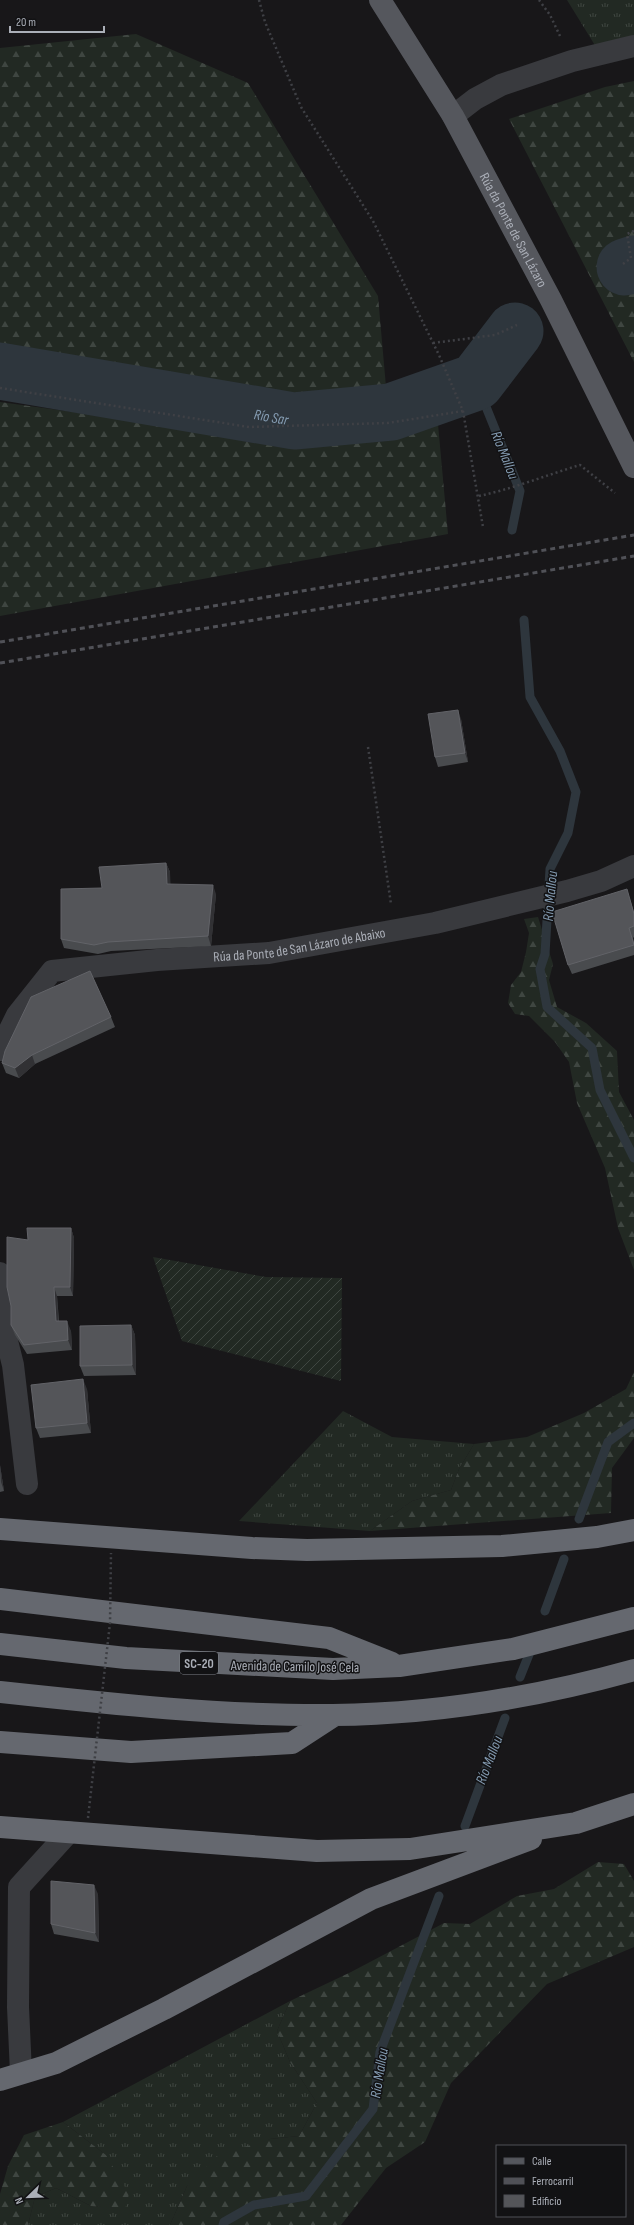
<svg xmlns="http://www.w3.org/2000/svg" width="634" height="2225" viewBox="0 0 634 2225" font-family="'Sofia Sans Condensed',sans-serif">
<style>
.grass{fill:url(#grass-tufts)}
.forest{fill:url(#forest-firs)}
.garden{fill:url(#garden-furrows)}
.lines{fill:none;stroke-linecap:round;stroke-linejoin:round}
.stream{stroke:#2e363d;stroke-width:9}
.river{stroke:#2e363d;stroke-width:57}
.path{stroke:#3f4045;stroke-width:2.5;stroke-dasharray:2 3;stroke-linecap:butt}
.minor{stroke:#393a3e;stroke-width:22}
.major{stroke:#55575d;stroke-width:22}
.highway{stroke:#65686f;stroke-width:22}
.rail{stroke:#505157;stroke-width:3;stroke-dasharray:5 4;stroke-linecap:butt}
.path-bridge{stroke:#3f4045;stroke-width:2.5;stroke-dasharray:2 3;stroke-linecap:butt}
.wall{fill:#494b4e}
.shaded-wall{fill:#313134}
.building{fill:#545559;stroke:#626368}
.labels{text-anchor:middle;stroke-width:3;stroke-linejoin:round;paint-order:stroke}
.shield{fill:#121214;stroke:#7d8087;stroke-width:1}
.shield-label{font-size:13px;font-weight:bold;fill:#abafb8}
.street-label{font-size:14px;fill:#abafb8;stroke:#121214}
.water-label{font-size:15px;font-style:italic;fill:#849bb1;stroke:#121214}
</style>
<defs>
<pattern id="grass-tufts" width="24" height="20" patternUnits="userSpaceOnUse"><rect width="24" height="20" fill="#222923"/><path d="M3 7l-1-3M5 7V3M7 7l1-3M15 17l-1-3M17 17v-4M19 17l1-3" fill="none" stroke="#3f4641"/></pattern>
<pattern id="forest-firs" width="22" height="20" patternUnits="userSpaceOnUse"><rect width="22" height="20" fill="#222923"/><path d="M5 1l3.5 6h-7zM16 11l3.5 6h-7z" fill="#3f4641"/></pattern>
<pattern id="garden-furrows" width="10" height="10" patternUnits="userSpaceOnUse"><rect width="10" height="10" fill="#222923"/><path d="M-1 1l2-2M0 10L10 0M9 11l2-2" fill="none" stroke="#3f4641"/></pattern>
</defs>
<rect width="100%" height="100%" fill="#181719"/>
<!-- grass -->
<path class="grass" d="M 567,0 L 634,0 L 634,38 L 596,47 Z
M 343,1411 L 392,1437 L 474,1444 L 459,1469 L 451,1490 L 412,1501 L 370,1531 L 239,1521 Z
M 290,2001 L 277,2031 L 290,2062 L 317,2103 L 299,2136 L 270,2139 L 187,2186 L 170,2225 L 28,2225 L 35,2197 L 56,2188 L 91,2206 L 125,2208 L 106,2155 L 63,2122 Z"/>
<!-- forest -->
<path class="forest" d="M 136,34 L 248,83 L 378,296 L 386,387 L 311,408 L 103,363 L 0,345 L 0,48 Z
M 634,81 L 634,362 L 509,119 L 605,87 Z
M 0,402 L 95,415 L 358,435 L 380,428 L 438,424 L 448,534 L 0,616 Z
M 538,917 L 553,964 L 549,980 L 557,1007 L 586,1023 L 617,1051 L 619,1092 L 634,1120 L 634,1270 L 618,1228 L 605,1168 L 577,1103 L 569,1062 L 555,1042 L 529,1016 L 515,1014 L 508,1003 L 511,985 L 521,972 L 526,952 L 529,933 L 524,919 Z
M 634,1372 L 634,1438 L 612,1468 L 611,1513 L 370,1531 L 412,1501 L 451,1490 L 459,1469 L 474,1444 L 527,1437 L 584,1413 L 626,1389 Z
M 598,1862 L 624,1864 L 634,1881 L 634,1947 L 547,1984 L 451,2083 L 425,2142 L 386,2168 L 341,2225 L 170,2225 L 187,2186 L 218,2155 L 270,2139 L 299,2136 L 317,2103 L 290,2062 L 277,2031 L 290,2001 L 351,1972 L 444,1923 L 470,1924 L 517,1896 L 554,1889 Z
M 63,2122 L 106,2155 L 129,2194 L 125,2209 L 91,2206 L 56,2188 L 35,2197 L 28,2225 L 0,2225 L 0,2194 L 8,2166 L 24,2135 Z"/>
<!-- garden -->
<path class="garden" d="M 153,1257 L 266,1277 L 342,1278 L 341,1381 L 182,1341 Z"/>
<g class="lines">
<!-- stream -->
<path class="stream" d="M 476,382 L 520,491 L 512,530
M 524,620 L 530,697 L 560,751 L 576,792 L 568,833 L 550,869 L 545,954 L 540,969 L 547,1007 L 592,1048 L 600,1090 L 634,1158
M 579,1519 L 608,1442 L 634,1423
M 545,1611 L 564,1559
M 520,1677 L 530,1652
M 465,1826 L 505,1718
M 223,2225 L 224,2222 L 254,2205 L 306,2196 L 373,2109 L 380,2052 L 439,1896"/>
<!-- river -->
<g class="river">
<path d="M 625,267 L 634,264"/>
<path id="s1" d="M 0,371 L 294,421 L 391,412 L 476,382 L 515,331"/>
</g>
<!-- path -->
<path class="path" d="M 259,0 L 265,22 L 301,107 L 373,221 L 439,355 L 463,411 L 483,527
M 539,0 L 550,15 L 560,36
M 623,264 L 631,258 L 627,234 L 634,231
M 433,343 L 495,335 L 517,325
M 0,388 L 249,427 L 388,423 L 463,411
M 479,496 C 512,489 547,475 580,465 L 615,493
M 368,747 L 391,904"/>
<!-- minor -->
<g class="minor">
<path d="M 453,116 L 475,99 L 501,85 L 572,61 L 634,46"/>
<path id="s2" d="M 0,1050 L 17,1015 L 52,971 L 157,960 L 269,953 L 435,923 L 567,891 L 601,881 L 634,866"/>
<path d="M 0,1273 L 4,1329 L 13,1365 L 27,1484"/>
<path d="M 21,2073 L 18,2007 L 19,1887 L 69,1832"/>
</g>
<!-- major -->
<path class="major" id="s3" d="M 380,0 L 453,116 L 551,300 L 634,467"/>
<!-- highway -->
<path class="highway" d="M 0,1529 L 252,1548 L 307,1550 L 502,1546 L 597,1537 L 634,1530
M 0,1599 L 329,1638 L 392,1663
M 0,1644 L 126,1658 L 333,1669 L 399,1666 L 513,1649 L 634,1618
M 0,1692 C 111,1704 222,1716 333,1715 C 434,1714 537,1697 634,1670
M 0,1742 L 131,1752 L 292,1743 L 335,1715
M 0,1827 L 317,1851 L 410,1849 L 576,1823 L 634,1804
M 0,2080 L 56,2063 L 164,2009 L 371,1899 L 531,1839"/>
<!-- rail -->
<path class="rail" d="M 0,642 L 634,535
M 0,663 L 634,556"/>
<!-- path-bridge -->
<path class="path-bridge" d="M 88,1818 L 110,1623 L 111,1553"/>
</g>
<!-- wall -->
<path class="wall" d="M 461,719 L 468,762 L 438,767 L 435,757 Z
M 166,863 L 170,872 L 170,884 L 216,894 L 211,946 L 111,951 L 98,954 L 64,948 L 61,939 L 102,888 Z
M 630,899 L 634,912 L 634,937 L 633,938 L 634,942 L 634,955 L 572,974 L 568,965 Z
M 111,1017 L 115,1027 L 35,1064 L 19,1078 L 6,1073 L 2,1063 Z
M 71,1228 L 74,1238 L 73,1296 L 57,1296 L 59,1321 L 71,1331 L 72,1350 L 27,1354 L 15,1335 L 11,1325 L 28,1240 Z
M 131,1325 L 135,1335 L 136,1375 L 84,1376 L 80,1366 Z
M 87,1389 L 91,1433 L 40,1438 L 36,1428 Z
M 0,1465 L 4,1491 L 0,1492 Z
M 98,1894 L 99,1942 L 54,1934 L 51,1924 Z"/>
<!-- shaded-wall -->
<path class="shaded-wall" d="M 458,710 L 461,719 L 468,762 L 465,753 Z
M 166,863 L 170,872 L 171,894 L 167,884 Z
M 213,885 L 216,894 L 211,946 L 208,936 Z
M 32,1055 L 35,1064 L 19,1078 L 15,1068 Z
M 71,1228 L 74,1238 L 73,1296 L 70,1287 Z
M 54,1287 L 57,1296 L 59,1331 L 56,1321 Z
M 67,1321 L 71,1331 L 72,1350 L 68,1340 Z
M 131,1325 L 135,1335 L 136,1375 L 132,1365 Z
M 83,1379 L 87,1389 L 91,1433 L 87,1423 Z
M 0,1465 L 4,1491 L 1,1482 Z
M 94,1885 L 98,1894 L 99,1942 L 95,1933 Z"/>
<!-- building -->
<path class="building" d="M 458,710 L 465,753 L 435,757 L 428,714 Z
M 166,863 L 167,884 L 213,885 L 208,936 L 108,942 L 94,945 L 61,939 L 61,889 L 102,888 L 99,867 Z
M 627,889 L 634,914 L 634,926 L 629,928 L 634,945 L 568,965 L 552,912 Z
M 90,971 L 111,1017 L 32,1055 L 15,1068 L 2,1063 L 5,1051 L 31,997 Z
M 27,1228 L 71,1228 L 70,1287 L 54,1287 L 56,1321 L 67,1321 L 68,1340 L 24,1345 L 11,1325 L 11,1306 L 7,1287 L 7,1237 L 28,1240 Z
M 131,1325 L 132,1365 L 80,1366 L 80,1326 Z
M 83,1379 L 87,1423 L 36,1428 L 31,1385 Z
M 51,1881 L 94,1885 L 95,1933 L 51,1924 Z"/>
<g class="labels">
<!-- shield labels -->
<rect class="shield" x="180" y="1652" width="38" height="22" rx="3"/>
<g class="shield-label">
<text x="199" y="1668">SC-20</text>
</g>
<!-- street labels -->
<g class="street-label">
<text dy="5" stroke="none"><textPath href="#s3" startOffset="266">Rúa da Ponte de San Lázaro</textPath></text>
<text dy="5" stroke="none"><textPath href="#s2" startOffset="344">Rúa da Ponte de San Lázaro de Abaixo</textPath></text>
<text transform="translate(295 1666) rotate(1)" y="5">Avenida de Camilo José Cela</text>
</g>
<!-- water labels -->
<g class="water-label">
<text dy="5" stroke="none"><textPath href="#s1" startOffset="275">Río Sar</textPath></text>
<text transform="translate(505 455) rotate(68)" y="5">Río Mallou</text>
<text transform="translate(550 896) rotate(-85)" y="5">Río Mallou</text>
<text transform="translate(489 1760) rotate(-69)" y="5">Río Mallou</text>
<text transform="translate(379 2073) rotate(-81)" y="5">Río Mallou</text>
</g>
</g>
<!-- legend -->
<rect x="496" y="2145" width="130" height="72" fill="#121214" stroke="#4f5156"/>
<rect x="504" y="2158" width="20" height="6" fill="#55575d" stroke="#4f5156"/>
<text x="532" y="2165" font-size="12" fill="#abafb8">Calle</text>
<rect x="504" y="2178" width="20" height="6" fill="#505157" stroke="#4f5156"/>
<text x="532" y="2185" font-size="12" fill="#abafb8">Ferrocarril</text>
<rect x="504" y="2195" width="20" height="12" fill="#545559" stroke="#4f5156"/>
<text x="532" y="2205" font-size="12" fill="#abafb8">Edificio</text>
<!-- north arrow -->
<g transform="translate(28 2197) rotate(247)" stroke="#121214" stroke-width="3" paint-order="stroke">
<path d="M0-3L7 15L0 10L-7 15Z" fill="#abafb8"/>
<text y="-6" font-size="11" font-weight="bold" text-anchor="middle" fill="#abafb8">N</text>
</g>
<!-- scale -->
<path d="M10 26v6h94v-6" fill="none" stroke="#abafb8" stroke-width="2"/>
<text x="16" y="26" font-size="12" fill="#abafb8" stroke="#121214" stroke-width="3" paint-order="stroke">20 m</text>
</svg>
